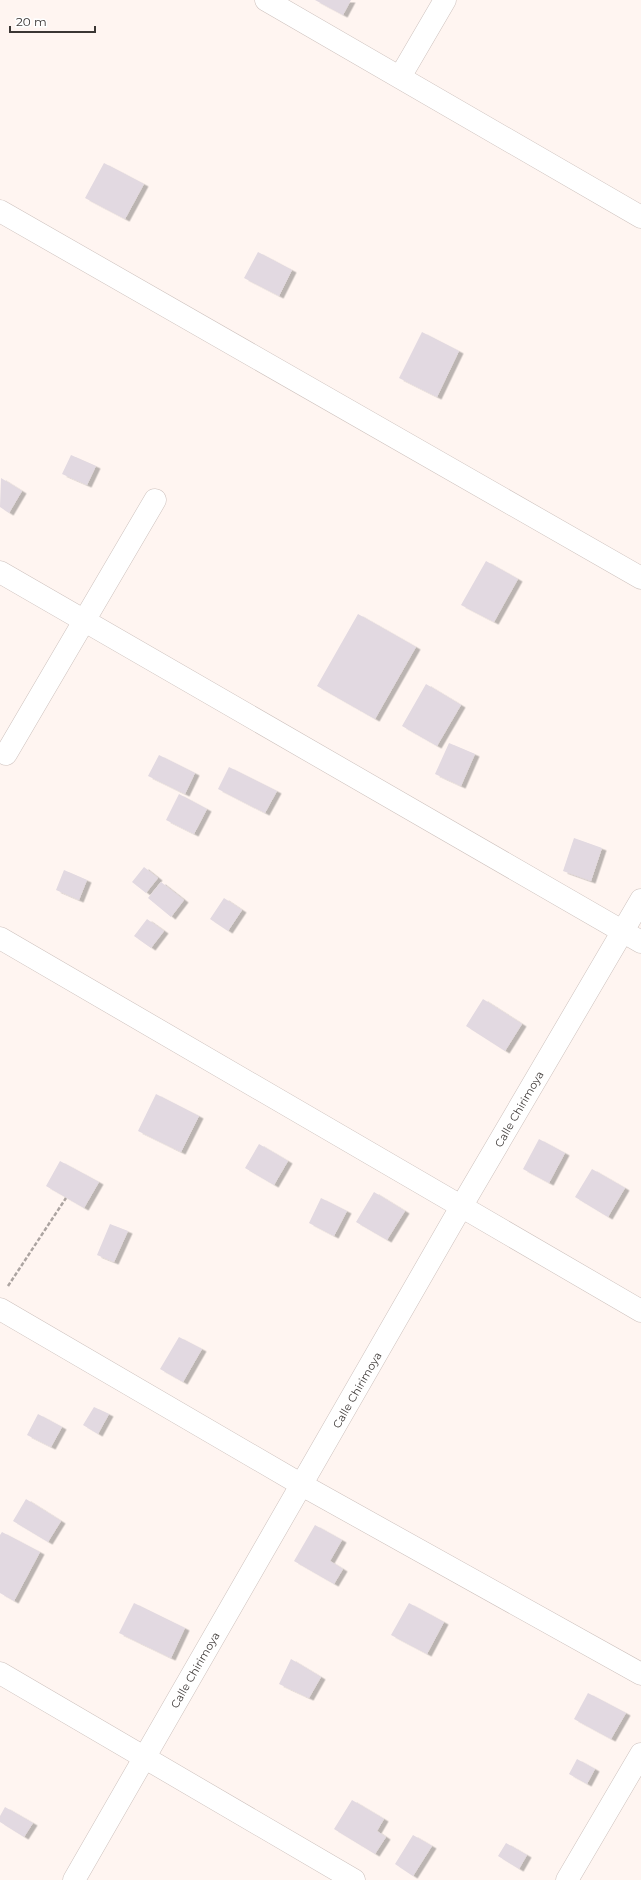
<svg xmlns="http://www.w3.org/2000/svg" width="641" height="1880" viewBox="0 0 641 1880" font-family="Montserrat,sans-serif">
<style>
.building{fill:#e2d9e1;filter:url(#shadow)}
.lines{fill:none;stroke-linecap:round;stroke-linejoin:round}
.minor-casing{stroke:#cdc1bd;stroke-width:23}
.path{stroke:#aca4a1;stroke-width:2.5;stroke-dasharray:4 2;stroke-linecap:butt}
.minor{stroke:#fff;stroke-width:22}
.labels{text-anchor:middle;stroke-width:4;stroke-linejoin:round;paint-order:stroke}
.street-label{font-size:11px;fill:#3b3634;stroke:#fff}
</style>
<defs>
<filter id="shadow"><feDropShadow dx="4.5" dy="2.5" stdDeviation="0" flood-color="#0004"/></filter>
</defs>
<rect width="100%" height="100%" fill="#fff5f1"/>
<!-- building -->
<path class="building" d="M 315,0 L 351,0 L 343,15 Z
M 104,163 L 144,184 L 125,219 L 85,198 Z
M 258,252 L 292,270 L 279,296 L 244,278 Z
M 422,332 L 459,351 L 437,397 L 399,378 Z
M 71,455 L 96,466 L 87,485 L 62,474 Z
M 1,478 L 22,491 L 9,513 L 0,507 Z
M 486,561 L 518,579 L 494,622 L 461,605 Z
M 358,614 L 416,647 L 375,719 L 317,686 Z
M 426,684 L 461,705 L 437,746 L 402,726 Z
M 449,743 L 475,754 L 461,786 L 435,774 Z
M 159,755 L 195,773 L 185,794 L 148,776 Z
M 229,767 L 277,791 L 265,813 L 218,789 Z
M 179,794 L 207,809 L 194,834 L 166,820 Z
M 574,838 L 602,848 L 591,881 L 563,871 Z
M 144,867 L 158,878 L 146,893 L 132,882 Z
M 64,870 L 87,880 L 79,900 L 56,890 Z
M 161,882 L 184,900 L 171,917 L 148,898 Z
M 224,898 L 242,910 L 228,931 L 210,919 Z
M 147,919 L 164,931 L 151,948 L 134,936 Z
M 483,999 L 522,1024 L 505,1051 L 466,1026 Z
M 156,1094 L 199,1116 L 181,1152 L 138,1131 Z
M 539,1139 L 565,1153 L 549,1183 L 523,1169 Z
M 259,1144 L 288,1161 L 274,1185 L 245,1168 Z
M 60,1161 L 99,1182 L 84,1208 L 46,1186 Z
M 592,1169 L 625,1188 L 608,1217 L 575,1197 Z
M 374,1192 L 405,1211 L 387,1240 L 356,1222 Z
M 321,1198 L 347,1211 L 334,1236 L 309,1223 Z
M 110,1224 L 128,1231 L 114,1262 L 97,1255 Z
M 179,1337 L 202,1349 L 183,1382 L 160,1369 Z
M 94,1407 L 109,1414 L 98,1434 L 83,1425 Z
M 38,1414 L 62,1427 L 51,1447 L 27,1435 Z
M 26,1499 L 61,1521 L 48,1542 L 13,1521 Z
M 315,1525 L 342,1540 L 330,1561 L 343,1569 L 334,1584 L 294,1561 Z
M 2,1532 L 40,1552 L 14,1601 L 0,1593 L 0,1535 Z
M 134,1603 L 185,1628 L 171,1658 L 119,1633 Z
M 409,1603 L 444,1622 L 427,1654 L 391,1635 Z
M 291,1659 L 321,1677 L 309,1698 L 279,1684 Z
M 588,1693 L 626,1713 L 611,1739 L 574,1719 Z
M 577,1759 L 595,1769 L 587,1784 L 569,1774 Z
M 352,1800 L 384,1819 L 377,1831 L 386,1837 L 375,1854 L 334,1829 Z
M 5,1807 L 33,1823 L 24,1837 L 0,1822 L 0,1816 Z
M 413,1835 L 432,1846 L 413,1876 L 395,1864 Z
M 506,1843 L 527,1855 L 519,1869 L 498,1856 Z"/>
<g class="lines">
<defs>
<path id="minor" d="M 266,0 L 641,217
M 400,77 L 445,0
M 0,211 L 641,578
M 0,572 L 641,942
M 6,754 L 155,500
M 0,938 L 641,1311
M 0,1309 L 302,1485 L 641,1674
M 0,1673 L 354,1880
M 74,1880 L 461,1207 L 641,900
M 567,1880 L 641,1754"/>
</defs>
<!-- minor casing -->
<use href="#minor" class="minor-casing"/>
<!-- path -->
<path class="path" d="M 8,1286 L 66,1198"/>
<!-- minor -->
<use href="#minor" class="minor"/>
</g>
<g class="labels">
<!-- street labels -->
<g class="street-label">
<text transform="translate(519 1109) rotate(-60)" y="4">Calle Chirimoya</text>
<text transform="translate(357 1390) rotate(-60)" y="4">Calle Chirimoya</text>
<text transform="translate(195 1670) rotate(-60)" y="4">Calle Chirimoya</text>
</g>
</g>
<!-- scale -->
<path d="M10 26v6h85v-6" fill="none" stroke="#3b3634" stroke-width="2"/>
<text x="16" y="26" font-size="12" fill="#3b3634" stroke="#ffffff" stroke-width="3" paint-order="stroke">20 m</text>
</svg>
